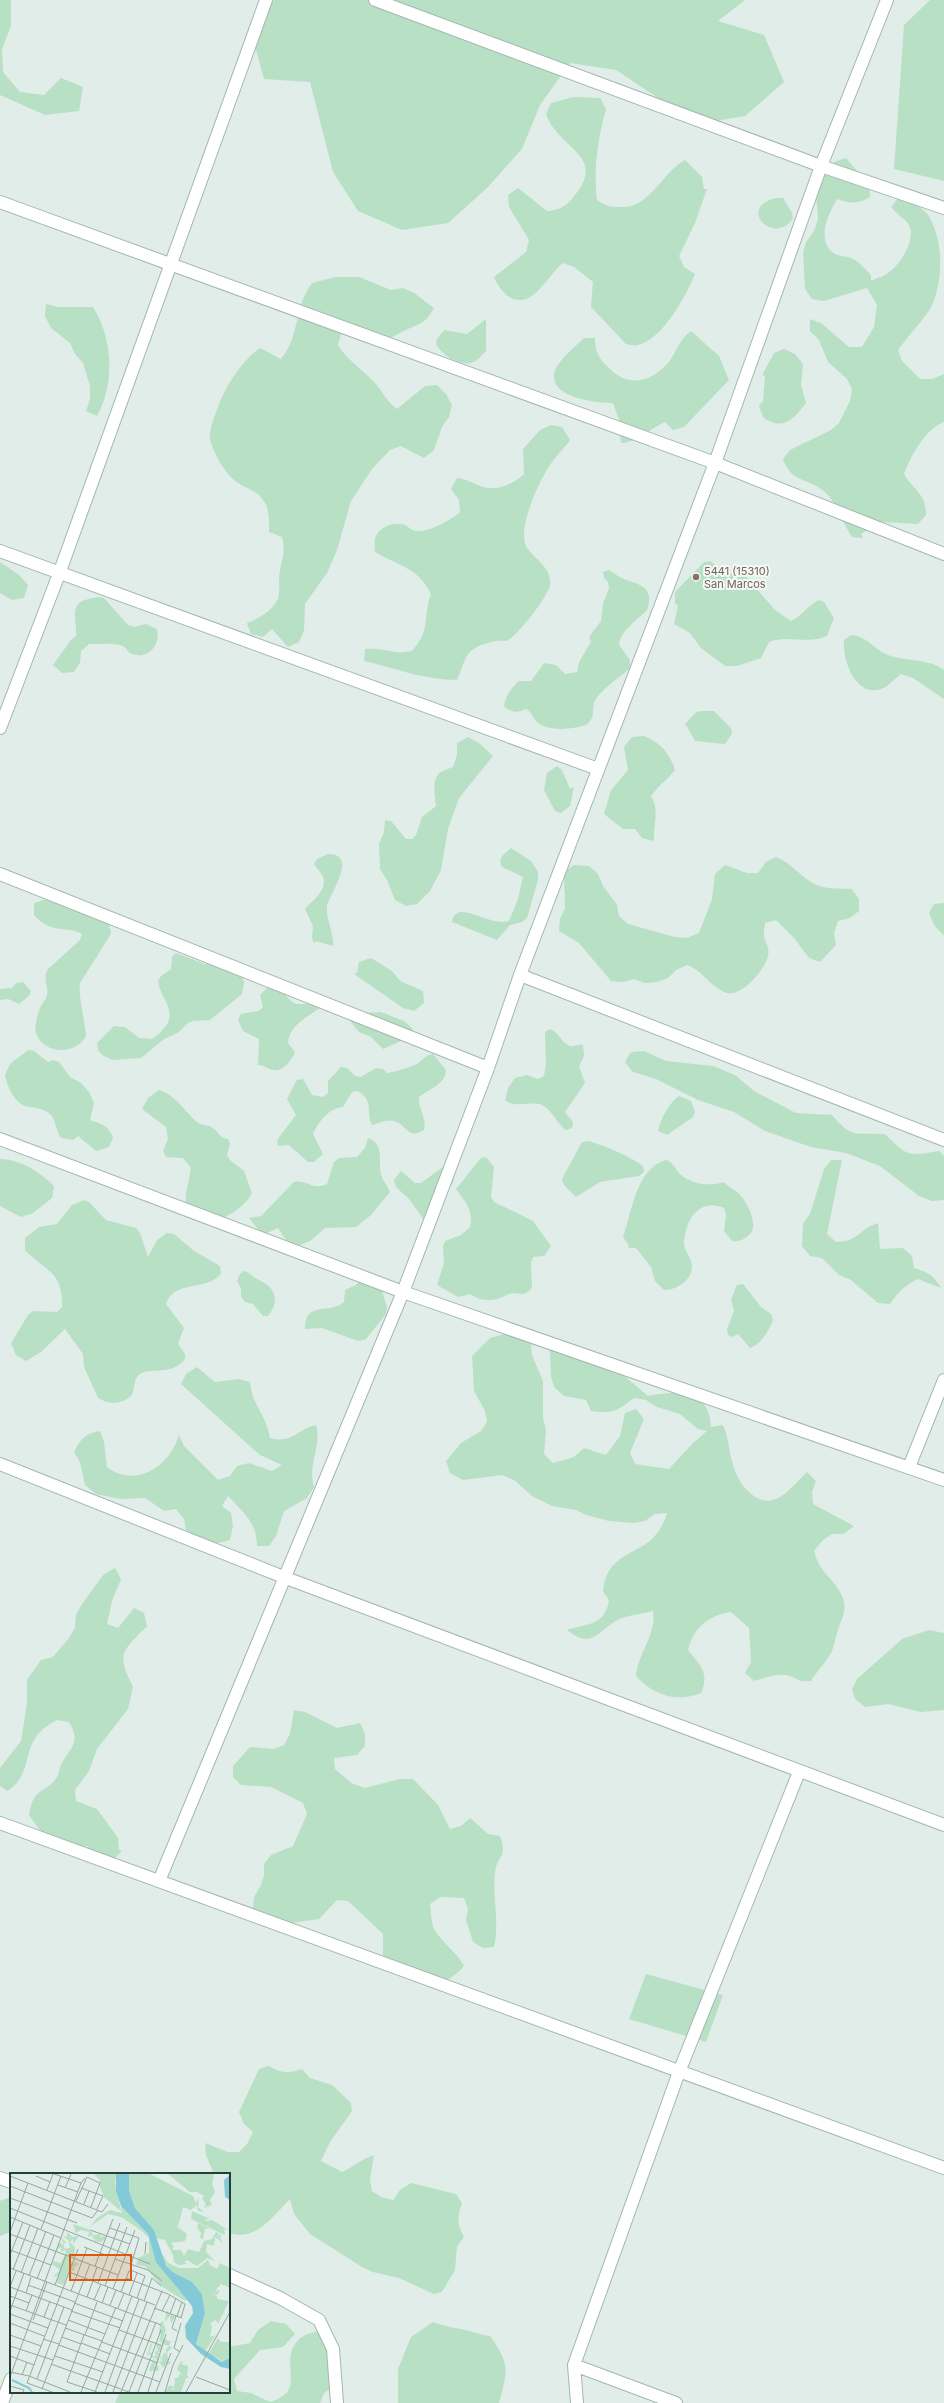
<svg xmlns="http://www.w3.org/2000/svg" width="944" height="2403" viewBox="0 0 944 2403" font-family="Inter,sans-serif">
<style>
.green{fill:#b8e0c4}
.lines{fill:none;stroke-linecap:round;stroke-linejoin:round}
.minor-casing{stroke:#a3b6b0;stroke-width:14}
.minor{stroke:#fff;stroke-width:12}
.education-dot{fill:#8d6e63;stroke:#f2f9f6;stroke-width:1.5}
.labels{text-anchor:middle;stroke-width:4;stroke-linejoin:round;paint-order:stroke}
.education-label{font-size:11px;fill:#785e54;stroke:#f2f9f6;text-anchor:start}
.inset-river{fill:none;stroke:#84c9d7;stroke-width:2}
.inset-road{fill:none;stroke:#94a8a2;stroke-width:1}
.view{fill:#de580e;fill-opacity:0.15;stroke:#de580e;stroke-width:2}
.inset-edge{fill:none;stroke:#204038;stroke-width:2}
</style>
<rect width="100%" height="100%" fill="#e1ede8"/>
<!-- green -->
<path class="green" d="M 0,0 L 11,0 L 11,26 L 2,49 L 3,72 L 20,92 L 44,95 L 61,78 L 83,87 L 79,111 L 45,115 L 0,95 Z
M 274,0 L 745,0 L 718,21 L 764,35 L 784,82 L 745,116 L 697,124 L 616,70 L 570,63 L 540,105 L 522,149 L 487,188 L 448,223 L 402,230 L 358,211 L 333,172 L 310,82 L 264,79 L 252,35 Z
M 930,0 L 944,0 L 944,181 L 894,169 L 904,25 Z
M 574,97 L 600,98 L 606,109 C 598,139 593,169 597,200 C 605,206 610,207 620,207 C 650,209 661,173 685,160 L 702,177 L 704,189 L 707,189 L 695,223 L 679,256 L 684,267 L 695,274 C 686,296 663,339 638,345 C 635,346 630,345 626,344 L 591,307 L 593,282 L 574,267 L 563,263 C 552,272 540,292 530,297 C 513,307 500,291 494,277 L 526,252 L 529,240 L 509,207 L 508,195 L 518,188 L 547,211 C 560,210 567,206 575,195 C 607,155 559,150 546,114 L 551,103 Z
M 846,158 L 869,185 L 870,197 C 857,204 851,204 837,199 C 829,213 817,236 831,251 C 838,258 848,255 855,260 C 861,264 866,270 871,275 L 871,281 C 876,278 883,277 888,273 C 900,265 919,237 907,222 C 902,217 896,213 891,207 L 898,198 L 910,198 C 916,204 923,209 928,215 C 944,240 944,283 930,309 C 921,323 908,336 898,350 L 902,361 L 920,379 L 932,379 L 944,374 L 944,422 C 925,429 911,456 904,474 C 914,491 926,493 926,515 L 918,524 L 882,522 L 861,534 L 863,538 L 852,537 C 844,525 836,503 827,494 C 810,477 791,484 783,459 L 790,450 L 831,430 L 839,423 L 850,401 L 852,389 L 847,379 L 828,362 L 819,340 L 810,331 L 810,319 L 821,323 L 849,347 L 862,347 L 874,327 L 877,305 L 867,288 L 824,301 L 812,299 L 805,289 L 803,253 L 806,242 L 814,231 L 818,219 L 816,194 L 820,182 L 834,162 Z
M 776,198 L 783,198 L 792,213 L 793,219 C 772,246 737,207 776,198 Z
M 335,277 L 359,277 L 391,290 L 403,288 L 414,293 L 434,308 C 425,324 421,323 406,330 C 386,339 374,352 354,334 L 341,334 L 338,345 C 347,360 361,368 373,381 C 382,390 386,401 397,409 L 425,386 L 437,385 L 446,394 L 452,405 L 449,417 L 442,427 L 434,450 L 424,458 L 401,446 L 390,450 L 372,469 L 351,501 L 337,550 L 327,573 L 305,604 L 304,631 L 299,642 L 288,647 L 272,629 L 263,637 L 251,634 L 247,623 C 260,618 278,608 279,593 C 280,585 278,578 280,571 C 282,557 286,552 282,537 L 269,532 C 269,521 270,509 263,500 C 256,489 242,488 233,479 C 223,470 213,452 210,439 C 208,431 218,407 221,399 C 230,380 243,360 260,348 L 281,359 C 300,337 294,306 312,283 Z
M 46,304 L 58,307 L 93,307 C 113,339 115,383 97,416 L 86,411 L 90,399 L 90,386 L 83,363 L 75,354 L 70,343 L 51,328 L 45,316 Z
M 486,319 L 486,351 C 482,355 477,361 471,363 C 458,365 442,355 436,344 L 437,339 L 444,330 L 467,334 Z
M 691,331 L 719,356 L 729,380 L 684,427 L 673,430 L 665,422 C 649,429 638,442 621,443 L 619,420 L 613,403 C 596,403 551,398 554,374 C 556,362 575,347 584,338 L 595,338 C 595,353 600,360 611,370 C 631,389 656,380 671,359 C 678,348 680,339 691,331 Z
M 784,349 L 795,354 L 803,364 L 801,385 L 806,403 C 794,419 782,432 763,417 L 759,406 L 763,401 L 765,376 L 762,375 L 774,353 Z
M 551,425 L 562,427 L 570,440 C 563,450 554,458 548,468 C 538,484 516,531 527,548 C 536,560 552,568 550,585 C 549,595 518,635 508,640 C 505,642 500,640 496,641 C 490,642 479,645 474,649 C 464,654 462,671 457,680 C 424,680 395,668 364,661 L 365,649 C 382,647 395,655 412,651 C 432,628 422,619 431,594 C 419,568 397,565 375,552 C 375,548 374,543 375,539 C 378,527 394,521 405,525 C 409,527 412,531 416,531 C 428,533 451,520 460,512 L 459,500 L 451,489 L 457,478 C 466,479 470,482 478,485 C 495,493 512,485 524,474 L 523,449 L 540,430 Z
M 710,561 L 725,573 L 743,573 L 775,610 L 791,621 C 802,616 808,605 819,600 L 824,602 L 834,618 L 827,636 C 809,645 787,634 769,642 L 761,658 L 737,666 L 725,666 L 701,648 L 690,633 L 674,624 L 678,606 L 675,603 L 675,592 L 704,562 Z
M 0,562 L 19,575 L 28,585 L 24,598 L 12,600 L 0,593 Z
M 609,570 C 614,573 620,578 626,580 C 643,585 654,589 647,610 C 637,621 621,629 619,645 L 630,660 L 630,668 C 621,677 598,691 594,703 C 592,713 595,718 586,725 C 573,729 550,732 538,723 C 533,718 532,712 526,709 C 517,713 511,713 504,706 C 505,696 512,687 519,681 L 531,681 L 544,663 L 556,665 L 565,674 L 577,672 L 579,662 L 591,642 L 589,637 L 601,621 L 603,604 L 609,588 L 608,582 L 604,578 L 603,572 Z
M 99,597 L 104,598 L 128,625 L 134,627 L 146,624 L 157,629 C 161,645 148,660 132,654 C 127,652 126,646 120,645 C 110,643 99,644 89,644 L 81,651 L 80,663 L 74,672 L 62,673 L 53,665 L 71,640 L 76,636 C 77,613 66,601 99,597 Z
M 851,635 C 870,637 874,651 891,656 C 910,662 927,658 944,670 L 944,699 L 913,678 L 901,674 C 895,678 888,687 881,689 C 855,698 842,659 844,640 Z
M 702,711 L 714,711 L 731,728 L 732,734 L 725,744 L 695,741 L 686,725 L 684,725 L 696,712 Z
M 644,736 C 659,742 670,753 675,770 C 667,780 658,786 651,796 C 660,811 653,824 654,841 L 642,838 L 635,829 L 623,829 L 604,814 L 611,790 L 628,770 L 624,747 L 632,737 Z
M 468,737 L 479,743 L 493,756 L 459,798 L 448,829 L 441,870 L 430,891 L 417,904 L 406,906 L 395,900 L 387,880 L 380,869 L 379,844 L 384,832 L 385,820 L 391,821 L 406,839 L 412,839 L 416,835 L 422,817 L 436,806 C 435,797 431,778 441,772 C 444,770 449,769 453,767 L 457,755 L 457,743 Z
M 557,766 L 562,770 L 570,789 L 574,787 L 570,806 L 561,813 L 555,811 L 544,790 L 547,773 Z
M 511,848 L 531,861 L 538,872 L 538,880 L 527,918 L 522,922 L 510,925 L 497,940 L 452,922 C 456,897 490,928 509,921 L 518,899 L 523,877 L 502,867 L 500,861 L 502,856 Z
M 328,854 C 360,854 328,895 327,907 C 326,919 334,933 333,946 L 316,941 L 314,943 L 312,938 L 313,926 L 305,909 C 312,901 328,890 323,877 C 321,872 317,869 314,864 L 317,859 Z
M 776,857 C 792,863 802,879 817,885 C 828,890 841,888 852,889 L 859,899 L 859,911 L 850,918 L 838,921 L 834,933 L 836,945 L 820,962 L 809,958 L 794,938 L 776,920 L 765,923 C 765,927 763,932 764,936 C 765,943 770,947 768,956 C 765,970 739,1000 724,992 C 709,985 703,971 687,965 L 676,970 L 668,978 L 657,982 L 645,983 L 634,979 L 623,982 L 611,981 L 579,943 L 559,931 L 560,919 L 565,908 L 564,872 L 574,865 L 589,866 L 598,874 L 603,886 L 617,905 L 619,916 L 628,924 L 675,937 L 687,938 L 699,933 L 712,899 L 715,874 L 725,865 L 747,873 L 758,873 L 766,862 Z
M 56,896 L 109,923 L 111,934 L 80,983 C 78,996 85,1021 86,1036 C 76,1055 43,1055 36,1033 C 34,1027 38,1012 41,1006 C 43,1002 46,1000 47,995 C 49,986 42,980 48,969 L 80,940 L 82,934 C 66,925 52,935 34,915 L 34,903 Z
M 944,903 L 944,936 L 934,925 L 929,913 L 934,904 Z
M 176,953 L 205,964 L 217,963 L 240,971 L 244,983 L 242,994 L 210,1020 L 193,1021 L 188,1023 L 179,1032 L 164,1039 L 141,1058 L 112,1060 L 102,1055 L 98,1050 L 97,1043 L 114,1026 L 125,1027 L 139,1038 L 152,1039 C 158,1035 162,1031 166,1026 C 177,1009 160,998 158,981 L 161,976 L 171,969 L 172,957 Z
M 371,958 L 392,971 L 400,981 L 423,991 L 424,1003 L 414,1011 L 403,1008 L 354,974 L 357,973 L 359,962 Z
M 23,982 L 31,991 L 29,996 L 19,1004 L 8,999 L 0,1000 L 0,989 L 12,988 L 16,983 Z
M 268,987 L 279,988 L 291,1001 L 296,1004 L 324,1004 C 312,1016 289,1023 288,1043 L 295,1052 C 293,1059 283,1072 274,1070 C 268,1070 265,1065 258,1065 L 259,1039 L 243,1031 L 238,1020 L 241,1014 L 259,1011 L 263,1007 L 260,995 Z
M 381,1012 L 404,1021 L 413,1029 L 412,1036 L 383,1049 L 371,1037 L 359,1032 L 347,1017 L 363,1013 Z
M 550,1029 C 559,1032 561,1043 570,1046 C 574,1047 578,1044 583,1045 L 584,1056 L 579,1066 L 585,1083 L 565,1112 L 573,1122 L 572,1128 L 566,1130 C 557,1124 550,1106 539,1104 C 528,1102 515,1108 505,1100 L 508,1088 L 515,1078 L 527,1075 L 538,1079 L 544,1076 L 546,1064 L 545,1032 Z
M 28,1050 L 34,1051 L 48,1062 L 53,1060 L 59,1062 L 70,1077 L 81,1083 L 89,1092 L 94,1103 L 90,1120 C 102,1124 109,1126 113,1138 L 109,1147 L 96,1151 L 78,1136 L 73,1140 L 61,1138 C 55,1130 57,1120 49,1113 C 42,1108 33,1108 25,1106 C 14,1102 7,1086 5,1075 L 10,1064 Z
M 644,1051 L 666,1061 L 713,1066 L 735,1075 L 754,1091 L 796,1113 L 832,1115 C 853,1140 857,1132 885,1134 C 908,1157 908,1156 939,1151 L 944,1156 L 944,1200 L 932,1201 L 919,1196 L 880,1166 L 846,1153 L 811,1147 L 765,1131 L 734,1112 L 698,1100 L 656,1079 L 633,1072 L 625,1062 L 631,1052 Z
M 433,1054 L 446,1070 C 445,1085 429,1089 419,1097 C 418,1109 427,1118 424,1130 C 406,1140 408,1125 394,1121 C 386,1119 380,1123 372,1125 C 365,1110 375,1102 358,1091 L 352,1092 L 343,1107 C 329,1108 318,1122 313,1134 L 323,1154 L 314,1162 L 308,1162 L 289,1145 L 278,1146 L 277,1140 L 296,1115 L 287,1099 L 297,1080 L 303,1079 L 312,1095 L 323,1097 L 328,1093 L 328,1081 L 341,1067 L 347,1068 L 355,1076 L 361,1077 L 376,1068 L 383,1069 L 387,1073 C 392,1073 413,1066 417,1064 C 423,1060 425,1055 433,1054 Z
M 159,1090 C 176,1095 184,1111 197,1122 C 201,1126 209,1124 214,1129 C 220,1134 220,1138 228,1139 L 230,1144 L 227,1155 L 230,1160 L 244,1171 L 252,1193 C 243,1213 201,1234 185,1214 L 186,1194 L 191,1168 L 183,1158 L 166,1157 L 163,1151 L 168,1139 L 166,1127 L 142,1109 L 148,1098 Z
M 679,1096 L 691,1101 L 695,1112 L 693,1117 L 667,1135 L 658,1131 C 661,1118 669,1103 679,1096 Z
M 368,1138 C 385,1144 378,1161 381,1174 C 382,1180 388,1186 390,1192 L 371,1215 L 356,1227 L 325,1228 L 310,1241 L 298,1246 L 288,1243 L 278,1228 L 267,1233 L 261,1233 L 249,1218 L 261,1216 L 294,1182 C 306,1179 313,1191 327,1184 L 334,1162 L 339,1158 L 357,1157 L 365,1148 Z
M 588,1141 C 603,1145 630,1156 643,1166 L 644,1172 L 639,1176 L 600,1182 L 576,1197 L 564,1185 L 562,1179 L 582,1142 Z
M 459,1155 L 453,1182 L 430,1218 L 424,1220 L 409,1199 L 396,1187 L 394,1180 L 401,1171 L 415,1183 L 421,1183 Z
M 486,1157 L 494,1167 L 491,1197 L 494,1202 L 533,1221 L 551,1246 L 544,1256 L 533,1257 L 531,1263 L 532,1288 C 522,1299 520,1291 509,1294 C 506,1295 503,1297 500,1298 C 490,1302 478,1300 470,1294 L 458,1297 L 437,1285 L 444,1263 L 443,1246 L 445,1241 L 461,1235 L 470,1227 C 474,1211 465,1201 456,1189 L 481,1158 Z
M 0,1159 C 22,1160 38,1171 54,1186 L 52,1198 L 33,1213 L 21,1217 L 0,1206 Z
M 666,1160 C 673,1162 674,1167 679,1173 C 690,1184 709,1187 724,1182 C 728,1187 733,1189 738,1193 C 747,1201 760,1226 749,1235 C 743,1240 739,1242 732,1241 L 724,1231 L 726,1214 L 724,1208 C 699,1197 685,1221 684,1243 C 684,1250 689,1255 691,1261 C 696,1277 679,1290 664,1290 L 655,1281 L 651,1267 L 636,1248 L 628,1248 L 629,1246 L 623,1237 C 632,1212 636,1168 666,1160 Z
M 831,1160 L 842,1160 L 827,1234 L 836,1242 C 858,1242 859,1229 878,1223 L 880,1249 L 903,1248 L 912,1256 L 914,1268 C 928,1272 934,1276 941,1288 L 918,1279 C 905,1285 898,1292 890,1304 L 878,1303 L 851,1280 L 839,1275 L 822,1258 L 810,1256 L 802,1246 L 803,1224 L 810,1214 L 824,1169 Z
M 84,1200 L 89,1202 L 106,1220 L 136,1228 L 140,1233 L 148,1257 L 157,1240 L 167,1233 L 174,1234 L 194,1251 L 220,1266 L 221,1274 C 207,1291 173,1280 166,1304 L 184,1328 L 178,1344 L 185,1354 L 185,1359 C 170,1378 145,1365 137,1377 C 134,1382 134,1390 132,1395 C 121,1405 110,1405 98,1398 L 84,1367 L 83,1354 L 65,1329 L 41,1352 L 26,1361 L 16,1355 L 11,1343 L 28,1315 L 33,1311 L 57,1312 L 62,1307 C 63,1271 46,1272 25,1250 L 25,1238 L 39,1227 L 57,1224 L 72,1205 Z
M 244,1271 C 250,1272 252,1277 257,1279 C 275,1287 281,1299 268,1316 L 263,1316 L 253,1304 L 245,1302 L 241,1297 L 241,1289 L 237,1281 L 240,1274 Z
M 365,1277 L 381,1288 L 387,1307 L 386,1314 L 366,1339 L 358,1341 L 322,1328 L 305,1329 C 305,1300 329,1315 344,1302 L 345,1290 L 356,1285 Z
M 743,1284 L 761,1307 L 771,1314 L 773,1320 C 769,1330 761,1345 750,1348 L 738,1334 L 733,1337 L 728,1335 L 727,1329 L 734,1311 L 731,1300 L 737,1285 Z
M 512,1332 L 531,1342 L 532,1355 L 543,1381 L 543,1418 L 546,1430 L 544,1454 L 553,1463 L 574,1457 L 584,1448 L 606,1455 L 620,1436 L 625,1413 L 636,1409 L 644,1419 L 630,1453 L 635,1464 L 669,1469 L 693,1443 L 707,1431 L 698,1429 L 680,1414 L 657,1407 L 646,1400 L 634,1398 C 617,1411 613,1414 591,1411 L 586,1400 L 564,1396 L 554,1387 L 551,1376 L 550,1352 L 545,1341 L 554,1337 L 574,1353 L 609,1363 L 648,1396 C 677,1391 709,1388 711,1427 L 723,1425 C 729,1438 728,1448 732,1461 C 735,1474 740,1484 750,1493 C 774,1514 790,1488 807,1472 L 816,1481 L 812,1492 L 813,1504 L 854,1526 L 844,1534 L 832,1534 L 822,1541 L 814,1551 C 820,1573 831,1576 840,1592 C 848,1607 844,1613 839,1627 C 836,1634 835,1643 832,1651 C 827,1661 817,1671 811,1681 C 798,1682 800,1680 790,1676 C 779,1672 765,1678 754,1681 L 745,1673 L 751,1662 L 749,1628 L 731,1612 C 709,1615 693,1628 688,1650 C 700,1665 710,1673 701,1693 C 677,1703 653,1695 636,1676 C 638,1653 657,1634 653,1611 C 642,1614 629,1615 619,1619 C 599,1629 593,1651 567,1630 C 588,1623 605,1626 609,1600 L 603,1591 C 609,1542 653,1562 667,1513 L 655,1514 L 645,1521 L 634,1523 L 609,1521 L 586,1515 L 576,1510 L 552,1506 L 532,1496 L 514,1480 L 502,1475 L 463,1480 L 450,1473 L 446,1461 L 461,1443 L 481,1431 L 487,1422 L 485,1411 L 474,1391 L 472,1356 L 490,1338 Z
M 197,1367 L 215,1382 L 238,1379 L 250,1382 C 252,1406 266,1414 270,1438 C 293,1444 295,1430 316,1425 C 322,1450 307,1461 314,1487 L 307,1498 L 284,1511 L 276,1536 L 269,1546 L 257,1546 C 257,1523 243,1512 228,1496 L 222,1506 L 231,1513 L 233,1526 L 230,1540 L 218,1543 L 194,1539 L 186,1530 L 184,1519 L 176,1509 L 164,1511 L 145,1498 L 120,1499 L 96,1494 L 85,1485 L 80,1462 L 74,1452 C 80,1439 86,1433 100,1431 L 104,1442 L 107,1467 C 136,1489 170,1466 179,1435 L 184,1446 L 218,1480 L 230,1476 L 237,1466 L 249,1463 L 272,1471 L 282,1465 L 260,1455 L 181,1384 L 186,1374 Z
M 115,1568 L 121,1579 L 112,1601 L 107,1624 L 118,1628 L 134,1608 L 144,1613 L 147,1626 C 122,1652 116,1653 133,1687 L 128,1709 L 97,1749 L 89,1771 L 75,1790 L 76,1801 L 97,1809 L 118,1838 L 119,1850 L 122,1851 L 114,1859 L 103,1864 L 87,1846 L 64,1849 L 44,1836 L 29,1815 C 34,1785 44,1796 57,1777 C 59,1774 59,1769 61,1765 C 70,1747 82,1743 69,1722 L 57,1720 C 15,1741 38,1772 7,1791 L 0,1786 L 0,1768 L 21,1741 L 27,1703 L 27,1680 L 41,1660 L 53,1657 L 69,1638 L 75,1628 L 76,1615 L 82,1604 L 104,1574 Z
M 929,1630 L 944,1633 L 944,1710 L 921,1712 L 888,1704 L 865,1707 L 855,1699 L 852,1689 L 857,1679 L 902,1639 Z
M 294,1710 L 305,1712 L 337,1728 L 360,1723 L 365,1734 L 365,1746 L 357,1755 L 334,1758 L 335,1769 L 353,1784 L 365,1788 L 400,1779 L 413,1779 L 438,1805 L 450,1829 L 461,1826 L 470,1818 L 488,1834 L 500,1836 C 508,1858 497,1855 495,1872 C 492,1897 500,1923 494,1947 L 483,1948 L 473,1942 L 466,1920 L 468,1909 L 464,1898 L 440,1897 L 430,1904 C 431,1911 431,1922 434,1929 C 442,1943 456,1951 464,1966 C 436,1998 409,1982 383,1957 L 383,1934 L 348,1901 L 337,1900 L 319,1919 L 284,1924 L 263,1916 L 253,1908 L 254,1897 L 260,1887 L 264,1876 L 264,1864 L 271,1855 L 293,1846 L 307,1814 L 303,1803 L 271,1787 L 241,1785 L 233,1777 L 233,1766 L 250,1747 L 273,1749 L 284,1745 L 290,1734 Z
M 646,1974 L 723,1995 L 706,2042 L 629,2019 Z
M 269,2066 C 281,2073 288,2074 302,2069 L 310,2078 L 332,2085 L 351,2103 L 352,2111 L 330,2142 L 321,2161 L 342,2172 C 354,2167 361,2159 374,2155 L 370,2180 L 372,2191 L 381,2197 L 393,2200 L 400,2190 L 411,2183 L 456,2194 L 462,2203 C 457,2217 457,2224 464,2237 L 457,2246 L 455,2270 L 442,2292 L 434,2294 L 399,2278 L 373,2272 L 362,2267 L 310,2234 L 294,2214 L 290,2199 C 274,2215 256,2242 229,2233 L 229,2174 L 214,2174 L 206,2155 L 205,2143 L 228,2152 L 239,2152 L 247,2144 L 253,2132 L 244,2124 L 239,2112 L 259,2069 Z
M 11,2197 L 11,2232 L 0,2236 L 0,2201 Z
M 271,2321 L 286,2324 L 295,2334 L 283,2347 L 260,2350 L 234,2379 L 237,2391 L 251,2393 L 270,2402 C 301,2392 287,2377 291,2354 C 294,2338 311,2328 326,2334 L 332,2388 L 324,2393 L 320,2403 L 115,2403 L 120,2392 L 229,2392 L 229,2347 L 250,2343 L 258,2330 Z
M 433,2322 C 443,2326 451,2327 461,2329 C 472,2331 479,2335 490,2336 C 510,2364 508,2370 499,2403 L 398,2403 L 398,2369 L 411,2337 Z"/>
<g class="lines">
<defs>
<path id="minor" d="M 375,0 L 821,166 L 944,208
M 0,202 L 715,463 L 944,554
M 0,551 L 598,769
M 0,728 L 59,574 L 266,0
M 0,874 L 488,1068
M 520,975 L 944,1140
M 0,1139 L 403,1292 L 944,1480
M 0,1464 L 286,1578 L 944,1825
M 909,1467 L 944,1380
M 0,1823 L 944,2168
M 159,1881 L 403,1292 L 488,1068 L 520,975 L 715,463 L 821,166 L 887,0
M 0,2178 L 11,2182
M 229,2275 L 280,2298 L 319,2320 L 333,2349 L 337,2403
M 574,2365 L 676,2403
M 2,2403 L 11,2379
M 577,2403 L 574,2365 L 679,2072 L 799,1772"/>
</defs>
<!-- minor casing -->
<use href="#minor" class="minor-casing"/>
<!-- minor -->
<use href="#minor" class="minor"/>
</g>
<!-- markers -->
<circle class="education-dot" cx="696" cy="577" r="4"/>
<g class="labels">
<!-- education labels -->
<g class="education-label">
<text x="704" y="575">5441 (15310)<tspan x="704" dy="13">San Marcos</tspan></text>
</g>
</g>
<!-- overview -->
<g transform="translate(10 2173)">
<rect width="220" height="220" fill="#e1ede8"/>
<path d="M 84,1 L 106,1 L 105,10 L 111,38 L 94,24 L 90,14 L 90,7 ZM 119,1 L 140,1 L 183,23 L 186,30 L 189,24 L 188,34 L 194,39 L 188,38 L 187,32 L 181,37 L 173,34 L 168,53 L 165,52 L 177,61 L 175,68 L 161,70 L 164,74 L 162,77 L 171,77 L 174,83 L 178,76 L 189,79 L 194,68 L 202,66 L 206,59 L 209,60 L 207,63 L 212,61 L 210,65 L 212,68 L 210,70 L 211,68 L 205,64 L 204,73 L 197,71 L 196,79 L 205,88 L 197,85 L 187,93 L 177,87 L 174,89 L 177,91 L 169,92 L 164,89 L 163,82 L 155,67 L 146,65 L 144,57 L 125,35 L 119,17 ZM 158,1 L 204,1 L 202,11 L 205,19 L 200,27 L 202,32 L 194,35 L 196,32 L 192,25 L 194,23 L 187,19 L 180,19 ZM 111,33 L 138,61 L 144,82 L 166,114 L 177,126 L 175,128 L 151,113 L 135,93 L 126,92 L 128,85 L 139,80 L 139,65 L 132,58 L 111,44 L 98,41 L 81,53 L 87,45 L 100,37 L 112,40 ZM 182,38 L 200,46 L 195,46 L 197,48 L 202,47 L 218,57 L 214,56 L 215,62 L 181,46 ZM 188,50 L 199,55 L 195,56 L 193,66 L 190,65 L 191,60 L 187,55 ZM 63,51 L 78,56 L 84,62 L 91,61 L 90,64 L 95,63 L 95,66 L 91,69 L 84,68 L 85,65 L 82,66 L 84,62 L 78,64 L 79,59 L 71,57 L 66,60 ZM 57,59 L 62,64 L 69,63 L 63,71 L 63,66 L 60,69 L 65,74 L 64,84 L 58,84 L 63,91 L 65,88 L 69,91 L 65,94 L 65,97 L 60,99 L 53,112 L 47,110 L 48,102 L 43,104 L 50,97 L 42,91 L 43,88 L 51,90 L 56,79 L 55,77 L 51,79 L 51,74 L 47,77 L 49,70 L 54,71 L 51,65 L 56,69 L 53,72 L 55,76 L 60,75 L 59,68 L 53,63 L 57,64 ZM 153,82 L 158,90 L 169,95 L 188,95 L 198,87 L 200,92 L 207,96 L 210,90 L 220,95 L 220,115 L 211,111 L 205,118 L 210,117 L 207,122 L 201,121 L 207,123 L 207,126 L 219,128 L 208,151 L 206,147 L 200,150 L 202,154 L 200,164 L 206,162 L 195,178 L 186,170 L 195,140 L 192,121 L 182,109 L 158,96 L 151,83 ZM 157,137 L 160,142 L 165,143 L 161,151 L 160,143 L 153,150 L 156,157 L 153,165 L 161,169 L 159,173 L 162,174 L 157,180 L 159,190 L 162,188 L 160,191 L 156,191 L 154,195 L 149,189 L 152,188 L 150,184 L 153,181 L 151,186 L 152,186 L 154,179 L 156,181 L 156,176 L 159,173 L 152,171 L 151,168 L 149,170 L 151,160 L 149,162 L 150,150 L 155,148 ZM 208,165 L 211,169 L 220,169 L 220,185 L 214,189 L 199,180 ZM 141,170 L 142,172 L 139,180 L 141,179 L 143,183 L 146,183 L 145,179 L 148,177 L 146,171 L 152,174 L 151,179 L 148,179 L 150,182 L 146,183 L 149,185 L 148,189 L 145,188 L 147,188 L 145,184 L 143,188 L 147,191 L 143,193 L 148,193 L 149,197 L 143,199 L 143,196 L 141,199 L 139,197 L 144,184 L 141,184 L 142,181 L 137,182 ZM 171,188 L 173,189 L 171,191 L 178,193 L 177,203 L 179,205 L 176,205 L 171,219 L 155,219 L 159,213 L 163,213 L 164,215 L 161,216 L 164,217 L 165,205 L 169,204 L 169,201 L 173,203 L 167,196 Z" fill="#b8e0c4"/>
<path d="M 106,1 L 119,1 L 119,17 L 125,35 L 144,57 L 156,93 L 163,99 L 182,109 L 192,121 L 195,140 L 186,171 L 212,189 L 220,185 L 220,196 L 211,194 L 191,181 L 176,165 L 175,153 L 183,140 L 182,133 L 146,89 L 138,61 L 111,33 L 106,18 ZM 220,2 L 220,27 L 215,24 L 214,7 Z" fill="#84c9d7"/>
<path class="inset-river" d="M 2,207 L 19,215 L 22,219"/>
<path class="inset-road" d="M 44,1 L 71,10M 0,3 L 92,39 L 98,31M 26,3 L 40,9M 48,12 L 68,19M 0,13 L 82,45 L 88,37M 55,15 L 61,1M 71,15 L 93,23 L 87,36M 37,17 L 43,1M 0,25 L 67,50M 66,28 L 77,4 L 90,10 L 81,34M 74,31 L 79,18M 0,35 L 140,91M 0,44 L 51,65M 100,55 L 129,65 L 121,92M 31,56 L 51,3M 80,57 L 120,71M 0,59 L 18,10M 0,61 L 108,102M 74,74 L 98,83M 0,77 L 41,92M 135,81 L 136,69M 0,82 L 13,49M 105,86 L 138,97 L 152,108M 85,93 L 103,46M 0,95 L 151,152M 3,97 L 20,52M 59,99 L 145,132M 11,100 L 28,55M 19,103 L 36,58M 116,105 L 158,121 L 175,131 L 171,145M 27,106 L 44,62M 82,108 L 87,94M 88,110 L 110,50M 18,112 L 65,129M 45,112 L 56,82M 95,113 L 117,54M 0,114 L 62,137M 0,114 L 6,98M 103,116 L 125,57M 61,118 L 77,75M 111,119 L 119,98 L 123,98 L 135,103 L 127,125M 16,120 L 21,104M 119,122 L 127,100M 0,123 L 19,130M 77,124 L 83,108M 84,127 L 91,111M 134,128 L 142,105 L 151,113M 64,130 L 113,148M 92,130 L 98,114M 0,132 L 56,152M 100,132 L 106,117M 108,135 L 114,120M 144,135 L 172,145M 0,138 L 14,100M 16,138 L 22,122M 61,138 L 110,155M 152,138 L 160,122M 0,141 L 38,155M 160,141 L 166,125M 166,143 L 162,155 L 167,158M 167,143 L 172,129M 34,144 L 40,128M 23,147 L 37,109M 58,147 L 95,161M 0,150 L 34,163M 55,155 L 92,168M 109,157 L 153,173M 0,162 L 14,167M 74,162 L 57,209 L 87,219M 75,162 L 87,129M 52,164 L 71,171M 33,166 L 49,171M 14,167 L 31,173M 92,169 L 148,190M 71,170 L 100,181M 49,172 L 150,209M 0,173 L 43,187M 170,179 L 164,175 L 171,150M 0,183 L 24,192M 45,183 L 93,199M 41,191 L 119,219M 0,199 L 19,203 L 60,219M 12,202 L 17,189M 0,204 L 71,10 L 75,5M 186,204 L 220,217M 27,206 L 54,134M 0,213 L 14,217 L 13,219M 32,216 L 80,91M 42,219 L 17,210 L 68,76M 71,219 L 106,134M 85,219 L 122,123M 95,219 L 129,126M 103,219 L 137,129M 111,219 L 152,118M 119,219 L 146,149M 128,219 L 151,157M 138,219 L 156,161M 146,219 L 161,180M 155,219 L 163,192 L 173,172M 176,219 L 220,139"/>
<path class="view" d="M 60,82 L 121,82 L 121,107 L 60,107 Z"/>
<rect width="220" height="220" class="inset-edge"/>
</g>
</svg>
